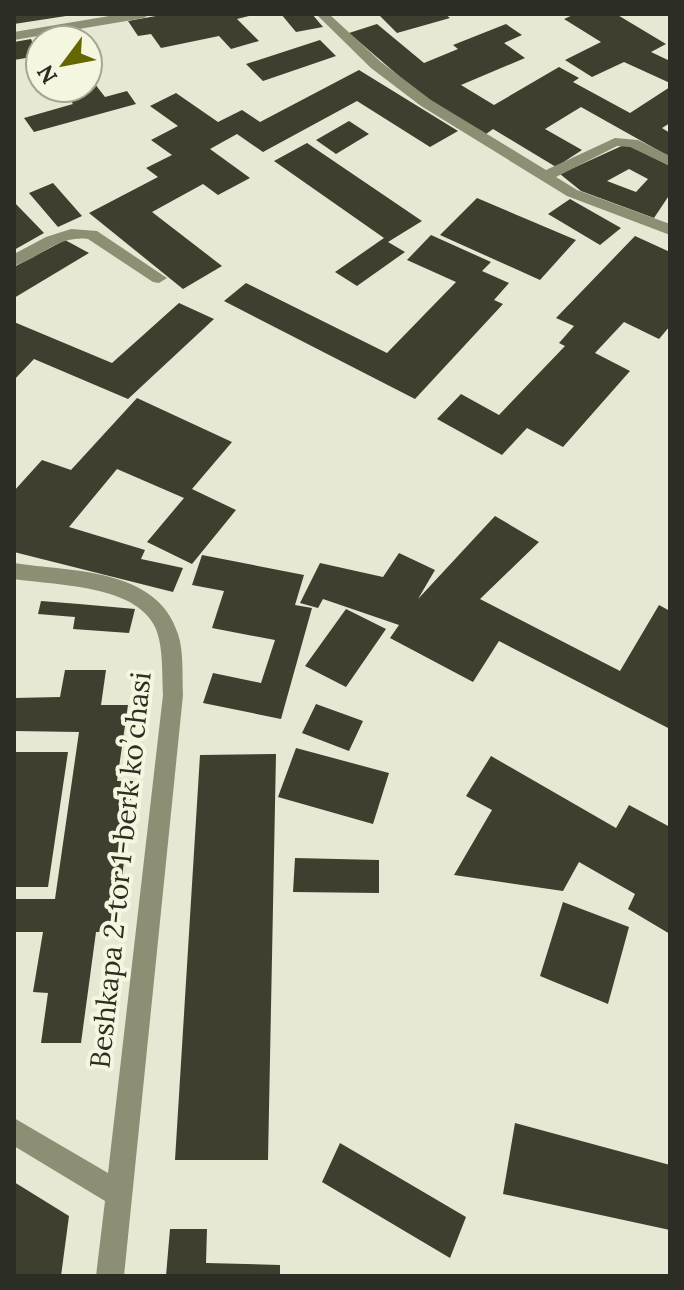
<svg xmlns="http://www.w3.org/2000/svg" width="684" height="1290" viewBox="0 0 684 1290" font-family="Lora,serif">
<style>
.building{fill:#3e3f2e;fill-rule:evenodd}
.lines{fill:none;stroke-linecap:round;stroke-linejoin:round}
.minor{fill:#8d8f74;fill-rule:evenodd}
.labels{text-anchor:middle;stroke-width:8;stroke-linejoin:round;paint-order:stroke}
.street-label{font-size:28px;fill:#2c2d24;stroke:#f4f6e0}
</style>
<rect width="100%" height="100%" fill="#e6e8d3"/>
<!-- building -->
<path class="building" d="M 14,14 L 65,14 L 66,16 L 14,24 Z
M 167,14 L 257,14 L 237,19 L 259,41 L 231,49 L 219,36 L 161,48 L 151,34 L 138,36 L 128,21 Z
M 281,14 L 312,14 L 323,27 L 296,32 Z
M 378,14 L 445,14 L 450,18 L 397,33 Z
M 575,14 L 616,14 L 666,44 L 651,52 L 670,61 L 670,83 L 624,62 L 592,77 L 565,60 L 601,42 L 564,19 Z
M 377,24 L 424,63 L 458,49 L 453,45 L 506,24 L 522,35 L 504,43 L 525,58 L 461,85 L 494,105 L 559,67 L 579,78 L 573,82 L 630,113 L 670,87 L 670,123 L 662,128 L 670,133 L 670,157 L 581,107 L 545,129 L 582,150 L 556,167 L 493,129 L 486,134 L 421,95 L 349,33 Z
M 31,39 L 38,56 L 14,60 L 14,42 Z
M 320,40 L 336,56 L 263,81 L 246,64 Z
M 359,70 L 458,131 L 430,147 L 357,101 L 263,152 L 237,134 L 210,149 L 250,178 L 218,195 L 203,184 L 152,212 L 222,266 L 183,289 L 89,213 L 158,177 L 146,168 L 172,155 L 151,140 L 178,126 L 150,106 L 176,93 L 218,122 L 242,110 L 260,122 Z
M 88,75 L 105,97 L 127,91 L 136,104 L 34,132 L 24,118 L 73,104 L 62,88 L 88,88 Z
M 349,121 L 369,134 L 336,154 L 316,140 Z
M 307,143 L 422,221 L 388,242 L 405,252 L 357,286 L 335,272 L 384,238 L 274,161 Z
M 626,144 L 670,166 L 670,194 L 654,218 L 581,191 L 560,174 ZM 629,169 L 648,179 L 636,192 L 607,181 Z
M 53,183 L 82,216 L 58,227 L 29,193 Z
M 477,198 L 576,240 L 540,280 L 440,235 Z
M 570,199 L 621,228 L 600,245 L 548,214 Z
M 14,202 L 44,233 L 14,250 Z
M 431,235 L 491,262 L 482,271 L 509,283 L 494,300 L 503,304 L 415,399 L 224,301 L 246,283 L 387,353 L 456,282 L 407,260 Z
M 635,236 L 670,252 L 670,326 L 659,339 L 624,322 L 595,353 L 630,371 L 563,447 L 527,428 L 502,455 L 437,419 L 461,394 L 499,415 L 565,346 L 559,343 L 574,326 L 556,318 Z
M 65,240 L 89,253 L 14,298 L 14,267 Z
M 179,303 L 214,319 L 128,399 L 34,359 L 14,380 L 14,322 L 112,363 Z
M 137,398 L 232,442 L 192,489 L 236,510 L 192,564 L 147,542 L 184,498 L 117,469 L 69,527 L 145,550 L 141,559 L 183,568 L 173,592 L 14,552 L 14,491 L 42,460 L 71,470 Z
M 495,516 L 539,542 L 480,599 L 620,671 L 659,605 L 670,611 L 670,729 L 499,641 L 473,682 L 390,638 L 399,625 L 323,599 L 318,608 L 300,603 L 320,563 L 383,577 L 399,553 L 435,570 L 418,599 Z
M 202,555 L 304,575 L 295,605 L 312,608 L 281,719 L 203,703 L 213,673 L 261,683 L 275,640 L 212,628 L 224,591 L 192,585 Z
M 41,601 L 79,604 L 135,609 L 129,633 L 73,629 L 75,617 L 38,614 Z
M 346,609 L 386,629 L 346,687 L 305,666 Z
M 65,670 L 106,670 L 101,705 L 128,705 L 117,781 L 133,781 L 116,932 L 96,932 L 81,1043 L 41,1043 L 48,993 L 33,992 L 43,932 L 14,932 L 14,899 L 55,899 L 79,732 L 14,731 L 14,698 L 60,697 Z
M 316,704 L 363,721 L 349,751 L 302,733 Z
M 296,748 L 389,773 L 373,824 L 278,797 Z
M 14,752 L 68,752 L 48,887 L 14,887 Z
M 276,754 L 268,1160 L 175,1160 L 200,755 Z
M 491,756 L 616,828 L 629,805 L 670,827 L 670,934 L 628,909 L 635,894 L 579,862 L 563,891 L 454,875 L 492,810 L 466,796 Z
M 295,858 L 379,860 L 379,893 L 293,892 Z
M 563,902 L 629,927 L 608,1004 L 540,976 Z
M 515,1123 L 670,1165 L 670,1230 L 503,1194 Z
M 340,1143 L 466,1217 L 450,1258 L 322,1182 Z
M 14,1182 L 69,1216 L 61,1276 L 14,1276 Z
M 170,1229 L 207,1229 L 206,1263 L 280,1265 L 280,1276 L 166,1276 Z"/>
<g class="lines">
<!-- minor -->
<path class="minor" d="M 121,14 L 150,14 L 144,18 L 14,40 L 14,32 Z
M 316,14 L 329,14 L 381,62 L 431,100 L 546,170 L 615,138 L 638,140 L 670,156 L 670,166 L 630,147 L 617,146 L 556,177 L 577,190 L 670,224 L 670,235 L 567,196 L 421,106 L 371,68 Z
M 71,229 L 97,231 L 167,278 L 159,283 L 153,282 L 88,239 C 58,235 40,258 14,266 L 14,254 L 46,237 Z
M 14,563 C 71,572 157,567 178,634 C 184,652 182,676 183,695 L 124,1276 L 96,1276 L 105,1201 L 14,1146 L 14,1118 L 108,1173 L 163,695 C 162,677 163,657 159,639 C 149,584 58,586 14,579 Z"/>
</g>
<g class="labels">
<!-- street labels -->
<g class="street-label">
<text transform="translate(120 870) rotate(-84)" y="10">Beshkapa 2-tor 1-berk koʼchasi</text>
</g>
</g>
<!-- border -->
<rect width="684" height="1290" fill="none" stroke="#2c2d24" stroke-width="32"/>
<!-- north arrow -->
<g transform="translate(64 64) rotate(238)"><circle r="38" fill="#f4f6e0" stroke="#a4a695" stroke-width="2"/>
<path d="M0-6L14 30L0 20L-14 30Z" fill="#656600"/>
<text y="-12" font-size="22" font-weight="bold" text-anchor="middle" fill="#2c2d24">N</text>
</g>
</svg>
